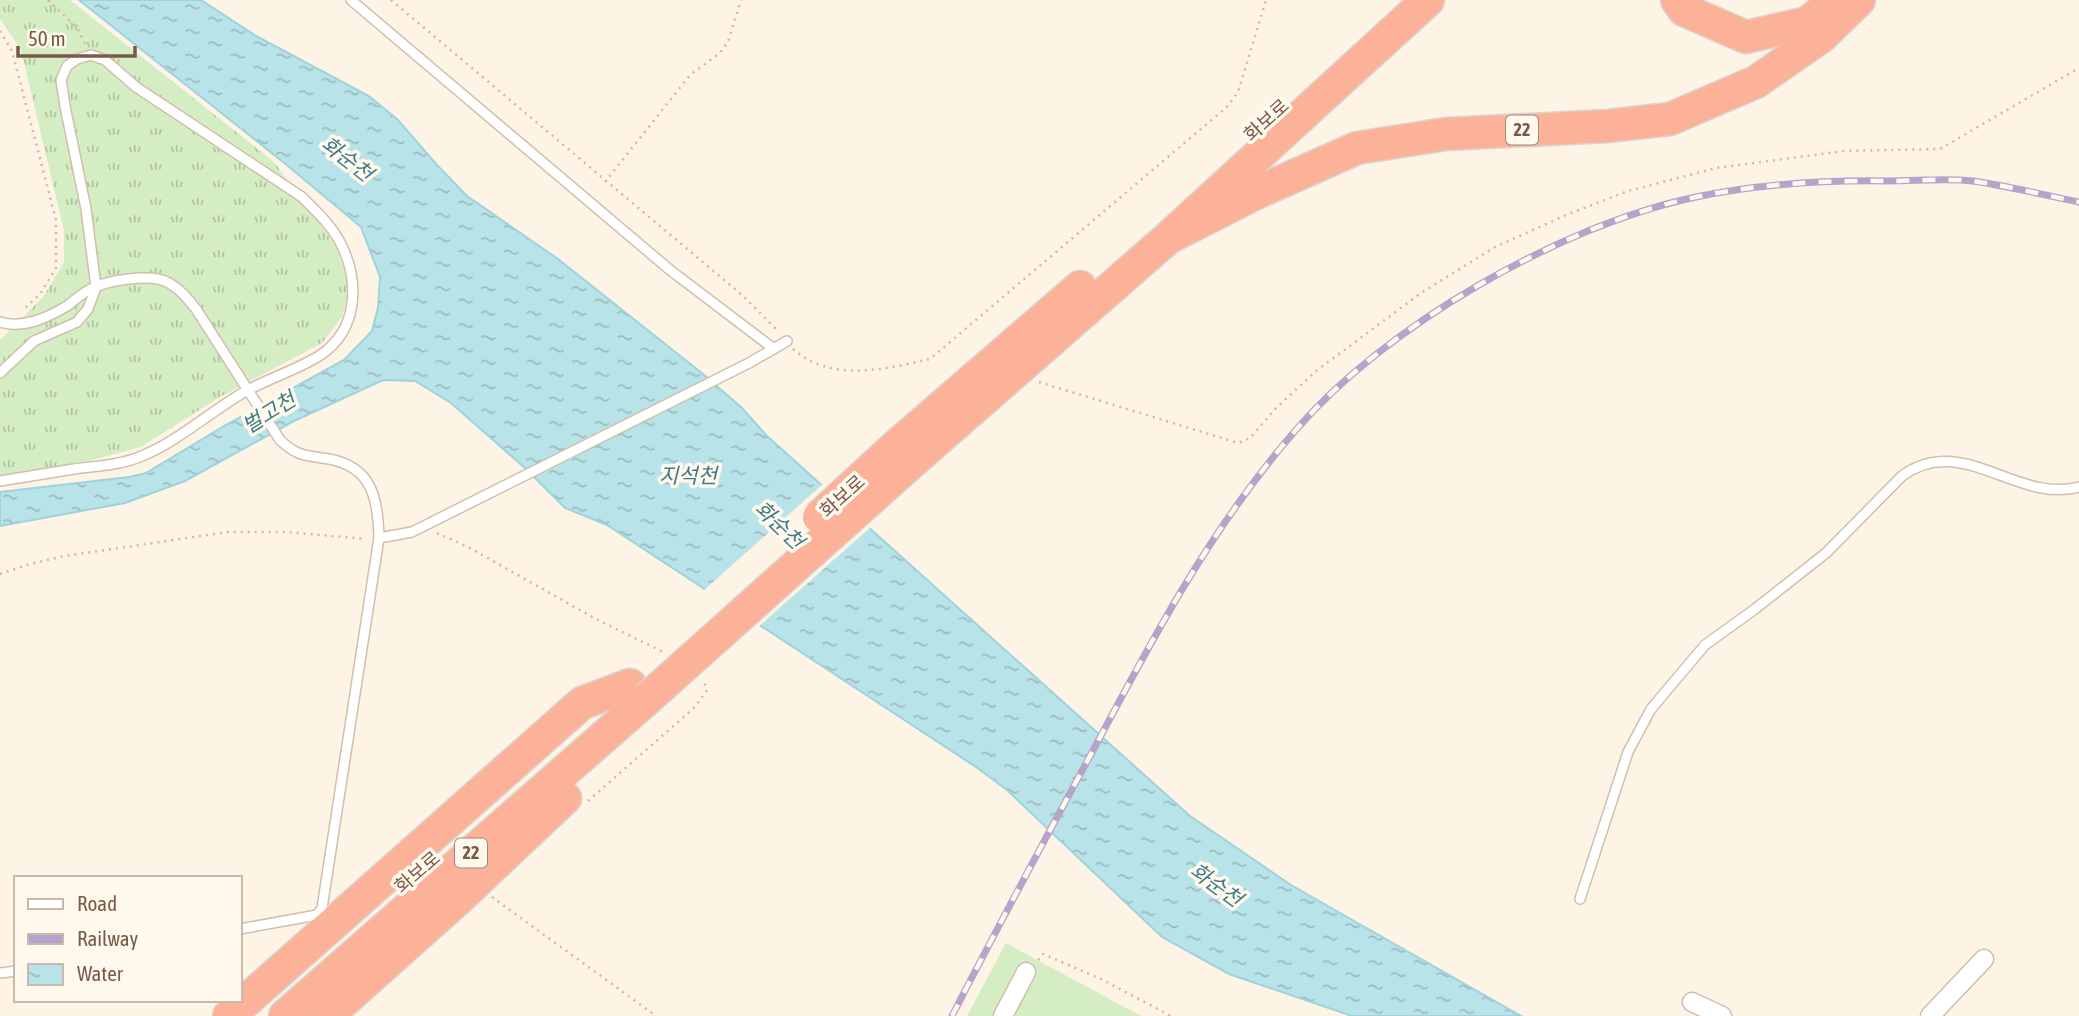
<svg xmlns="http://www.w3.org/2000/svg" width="2079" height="1016" viewBox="0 0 2079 1016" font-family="'Asap Condensed','Noto Sans KR',sans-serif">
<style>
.grass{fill:url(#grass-tufts)}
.pitch{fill:#d4edc3}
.water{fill:url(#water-ripples);stroke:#9ed3db;stroke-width:2}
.pier{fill:#fef4e6}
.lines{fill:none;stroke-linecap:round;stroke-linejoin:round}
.lane-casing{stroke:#d3bdad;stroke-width:12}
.street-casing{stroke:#d3bdad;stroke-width:21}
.highway-casing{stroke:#dcd4cf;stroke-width:35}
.path{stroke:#dab49e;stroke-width:2.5;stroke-dasharray:2 5;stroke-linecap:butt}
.lane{stroke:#fff;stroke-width:9}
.street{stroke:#fff;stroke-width:18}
.highway{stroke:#fcb199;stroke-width:32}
.rail-casing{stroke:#b6a3c9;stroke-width:7}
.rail{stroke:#fff8ed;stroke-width:4.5;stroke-dasharray:13;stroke-linecap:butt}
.highway-bridge-casing{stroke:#dcd4cf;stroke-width:35;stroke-linecap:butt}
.highway-bridge{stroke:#fcb199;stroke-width:32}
.labels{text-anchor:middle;stroke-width:7;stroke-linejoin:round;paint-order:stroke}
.shield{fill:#fff8ed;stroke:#a1897a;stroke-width:2}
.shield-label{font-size:18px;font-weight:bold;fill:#795948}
.street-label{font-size:19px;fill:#795948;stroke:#fff8ed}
.water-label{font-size:21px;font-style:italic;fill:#3e7b87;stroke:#fff8ed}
</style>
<defs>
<pattern id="grass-tufts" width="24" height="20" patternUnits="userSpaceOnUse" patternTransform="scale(1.75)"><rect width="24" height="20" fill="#d4edc3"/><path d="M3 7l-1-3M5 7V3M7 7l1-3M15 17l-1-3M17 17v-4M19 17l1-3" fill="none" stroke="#b1c3a0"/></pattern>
<pattern id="water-ripples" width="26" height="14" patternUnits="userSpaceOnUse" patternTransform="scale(1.75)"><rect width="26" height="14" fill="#b8e3e9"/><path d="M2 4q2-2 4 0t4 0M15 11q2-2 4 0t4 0" fill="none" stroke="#9abbbf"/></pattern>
</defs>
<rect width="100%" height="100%" fill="#fef4e6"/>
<!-- grass -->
<path class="grass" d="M 0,0 L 70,0 L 274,162 L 336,246 L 350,288 L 342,317 L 322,343 L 220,397 L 141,447 L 0,485 L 0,340 L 43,297 L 64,262 L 64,231 L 21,50 L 0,19 Z"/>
<!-- pitch -->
<path class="pitch" d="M 1006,943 L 1141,1016 L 967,1016 Z"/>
<!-- water -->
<path class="water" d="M 79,0 L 201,0 L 256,36 L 369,96 L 398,120 L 437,165 L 467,196 L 558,259 L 703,374 L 742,408 L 767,436 L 1190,816 L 1291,885 L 1521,1016 L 1352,1016 L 1229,974 L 1162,937 L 1007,790 L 976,767 L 607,525 L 565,508 L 525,468 L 451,403 L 415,381 L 383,380 L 294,421 L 185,481 L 125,503 L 0,526 L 0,492 L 129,477 L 146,473 L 224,426 L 344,360 L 372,331 L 378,308 L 380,277 L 361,227 L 288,166 Z"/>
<!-- pier -->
<path class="pier" d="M 824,483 L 872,526 L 757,628 L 702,592 Z"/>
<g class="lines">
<defs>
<path id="lane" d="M 351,0 L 670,270 L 774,349
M 0,322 C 23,329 47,318 67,306 C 74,301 81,294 89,290 C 106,280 151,273 169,283 C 180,289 188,299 196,309 L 280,440 C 298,457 305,455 329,459 C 373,467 378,500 379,538 L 322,908 L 317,915 L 240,929
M 0,373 L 34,341 L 77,322 L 88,309 L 96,287 L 86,209 L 65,106 L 61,80 L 67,66 L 77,59 L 91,55 L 105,60 L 136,87 L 302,197 C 316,211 331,225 340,242 C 360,281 359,330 319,356 C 296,370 270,378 246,391 C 211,411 180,440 142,456 C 121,465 97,466 74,469 C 49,473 25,477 0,481
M 379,538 L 412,532 L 749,363 L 787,341
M 1580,899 L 1628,752 L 1651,709 L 1705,645 L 1755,609 L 1826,553 L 1902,476 C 1962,432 2017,504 2079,487
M 0,973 L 16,971"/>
<path id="street" d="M 1692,1002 L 1722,1016
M 1003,1016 L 1026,972
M 1930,1016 L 1984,959"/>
<path id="highway" d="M 1677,0 L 1684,10 L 1746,37 L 1807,23 L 1835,1
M 1168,238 L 1256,193 L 1357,148 L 1446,134 L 1608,126 L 1670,119 L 1756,82 L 1822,36 L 1859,0
M 895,447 L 1080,287
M 913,461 L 1168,238 L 1428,0
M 229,1016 L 582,703 L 630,685
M 285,1016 L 647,699
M 327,1016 L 457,900 L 565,798"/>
</defs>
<!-- lane casing -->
<use href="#lane" class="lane-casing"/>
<!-- street casing -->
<use href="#street" class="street-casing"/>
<!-- highway casing -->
<use href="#highway" class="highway-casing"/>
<!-- path -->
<path class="path" d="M 48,0 L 77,28 L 86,45
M 391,0 L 742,295 L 778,331
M 0,31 L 12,51 L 56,220 L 56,268 L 40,294 L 23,310
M 605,182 L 690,75 L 720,53 L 728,42 L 741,0
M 793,349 C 831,383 885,369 930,359 L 1228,106 L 1238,92 L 1266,0
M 1039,382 L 1238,443 L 1250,438 L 1276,408 L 1316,371 L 1421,293 L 1495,247 L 1566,215 L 1628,191 L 1716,168 L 1844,151 L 1940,149 L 2079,68
M 437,533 L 468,547 L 596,619 L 663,652
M 0,574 L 30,564 L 64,556 L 229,532 L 287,532 L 366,539
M 588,801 L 695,707 L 707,690 L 703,679
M 492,897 L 656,1016
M 1038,960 L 1043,954 L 1101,979 L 1171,1016"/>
<!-- lane -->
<use href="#lane" class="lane"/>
<!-- street -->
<use href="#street" class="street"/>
<!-- highway -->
<use href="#highway" class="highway"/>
<defs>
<path id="rail" d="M 952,1016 C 999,924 1048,834 1097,743 C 1155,634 1213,525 1295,431 C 1385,326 1561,225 1696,197 C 1759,184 1824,180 1888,181 C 1916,181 1946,178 1973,181 C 2008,186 2044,195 2079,202"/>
</defs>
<!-- rail casing -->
<use href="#rail" class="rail-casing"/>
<!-- rail -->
<use href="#rail" class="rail"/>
<defs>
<path id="highway-bridge" d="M 819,517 L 895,447
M 647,699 L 913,461"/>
</defs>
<!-- highway-bridge casing -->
<use href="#highway-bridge" class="highway-bridge-casing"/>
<!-- highway-bridge -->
<use href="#highway-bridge" class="highway-bridge"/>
</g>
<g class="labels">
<!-- shield labels -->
<g class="shield">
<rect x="1506" y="115.5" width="32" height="29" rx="5"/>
<rect x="455" y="838.5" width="32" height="29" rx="5"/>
</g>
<g class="shield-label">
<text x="1522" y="136">22</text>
<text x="471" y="859">22</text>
</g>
<!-- street labels -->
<g class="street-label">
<text transform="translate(1266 120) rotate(-42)" y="7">화보로</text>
<text transform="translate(842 496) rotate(-42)" y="7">화보로</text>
<text transform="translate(417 872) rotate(-41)" y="7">화보로</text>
</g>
<!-- water labels -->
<g class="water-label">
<text transform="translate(347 159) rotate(38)" y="7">화순천</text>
<text transform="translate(269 413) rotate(-32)" y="7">벌고천</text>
<text x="688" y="483">지석천</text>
<text transform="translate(779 525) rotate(44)" y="7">화순천</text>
<text transform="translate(1216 885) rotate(36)" y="7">화순천</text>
</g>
</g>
<!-- legend -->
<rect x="14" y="876" width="228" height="126" fill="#fff8ed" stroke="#c9b8ab" stroke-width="2"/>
<rect x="28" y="899" width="35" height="10" fill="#ffffff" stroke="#c9b8ab" stroke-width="2"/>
<text x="77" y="911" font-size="21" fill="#795948">Road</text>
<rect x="28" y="934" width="35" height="10" fill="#b6a3c9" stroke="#c9b8ab" stroke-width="2"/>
<text x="77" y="946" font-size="21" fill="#795948">Railway</text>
<rect x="28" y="964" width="35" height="21" fill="url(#water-ripples)" stroke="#c9b8ab" stroke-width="2"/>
<text x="77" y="981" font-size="21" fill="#795948">Water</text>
<!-- scale -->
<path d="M18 46v10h117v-10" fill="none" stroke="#795948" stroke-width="3.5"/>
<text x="28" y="46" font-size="21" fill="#795948" stroke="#fff8ed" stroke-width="5" paint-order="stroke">50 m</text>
</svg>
